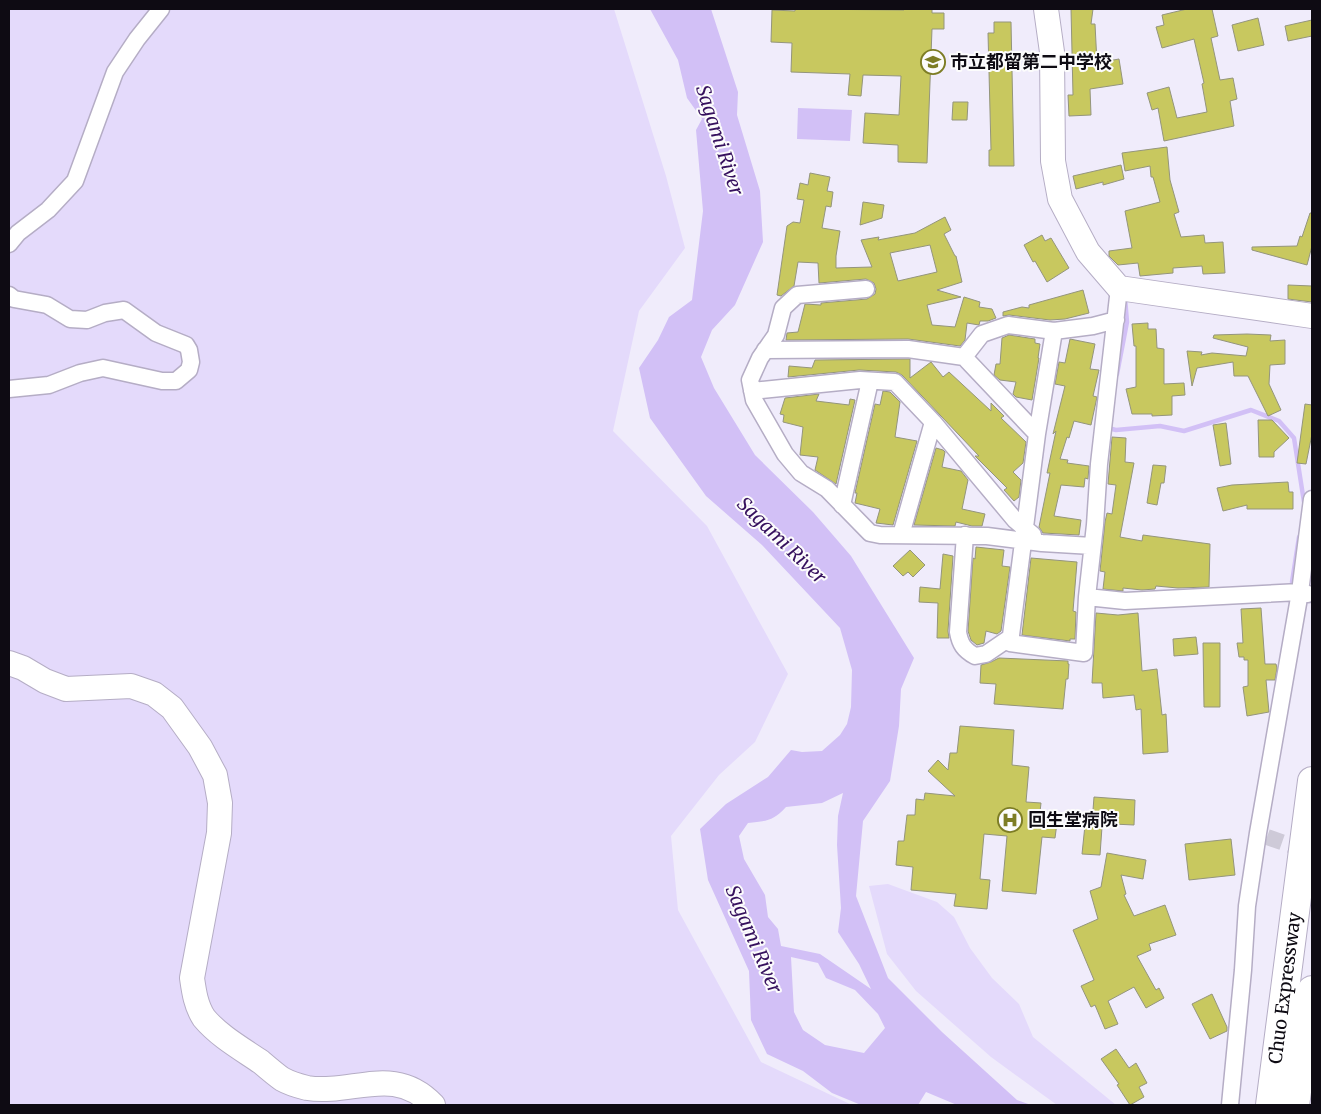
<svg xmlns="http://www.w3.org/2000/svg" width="1321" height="1114" viewBox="0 0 1321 1114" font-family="Merriweather,'Noto Sans JP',serif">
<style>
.green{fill:#e4dafb}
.water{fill:#d2c0f6;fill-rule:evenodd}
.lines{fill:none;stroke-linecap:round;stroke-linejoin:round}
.stream{stroke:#d2c0f6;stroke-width:4.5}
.building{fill:#c8c85f;stroke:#94957c;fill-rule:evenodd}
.street-tunnel{stroke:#cecad8;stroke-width:16;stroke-dasharray:16 8;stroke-linecap:butt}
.street-casing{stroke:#b5adc5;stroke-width:19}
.secondary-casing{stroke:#b5adc5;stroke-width:26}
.highway-casing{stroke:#b5adc5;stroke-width:30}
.street{stroke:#fff;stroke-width:16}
.secondary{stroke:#fff;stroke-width:24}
.highway{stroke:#fff;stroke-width:28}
.labels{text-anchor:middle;stroke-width:4;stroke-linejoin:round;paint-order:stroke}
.poi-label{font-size:18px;font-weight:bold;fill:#0e0b13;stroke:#fcfcfc;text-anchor:start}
.street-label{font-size:18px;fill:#0e0b13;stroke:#fcfcfc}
.water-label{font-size:19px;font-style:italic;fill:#36115e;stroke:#fcfcfc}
</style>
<rect width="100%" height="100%" fill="#f0ecfb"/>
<!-- green -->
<path class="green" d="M 9,9 L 614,9 L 666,176 L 685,248 L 639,311 L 613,431 L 707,526 L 788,674 L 755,742 L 719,775 L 671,836 L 678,910 L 761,1062 L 852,1105 L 9,1105 Z
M 888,884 L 937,902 L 954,917 L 970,948 L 992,978 L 1019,1004 L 1033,1037 L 1116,1105 L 1057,1105 L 991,1057 L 916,991 L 887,954 L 869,886 Z"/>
<!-- water -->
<path class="water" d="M 650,9 L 711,9 L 738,92 L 737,115 L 760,191 L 763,242 L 735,305 L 712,330 L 701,357 L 714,388 L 755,455 L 813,512 L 851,556 L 914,658 L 901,689 L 899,726 L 890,781 L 863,821 L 856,896 L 888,978 L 942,1032 L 1017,1100 L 1031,1105 L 957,1105 L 926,1092 L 918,1105 L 861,1105 L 832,1093 L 803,1071 L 767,1054 L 751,1020 L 749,971 L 708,880 L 700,829 L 726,804 L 768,777 L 791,750 L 802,752 L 822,751 L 840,735 L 847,724 L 851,707 L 852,670 L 840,628 L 762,545 L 706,496 L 650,418 L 639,368 L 658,340 L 669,317 L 692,300 L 703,211 L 696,130 L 702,119 L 687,98 L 678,60 ZM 843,793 L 838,816 L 837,845 L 841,908 L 838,932 L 859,964 L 871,989 L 820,954 L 781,946 L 778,929 L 768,917 L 765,895 L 744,859 L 739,836 L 748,823 C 767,821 773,821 786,807 L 822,803 ZM 791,957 L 818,963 L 826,978 L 855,990 L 878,1014 L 885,1028 L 864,1053 L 825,1045 L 803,1030 L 794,1012 Z
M 798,108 L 852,110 L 850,141 L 797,139 Z"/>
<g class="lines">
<!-- stream -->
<path class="stream" d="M 1117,374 L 1127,322 L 1125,298
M 1108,428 L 1116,430 L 1160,426 L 1184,431 L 1251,410 L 1279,421 L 1294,438 L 1304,502
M 1292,582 L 1299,537"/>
</g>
<!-- building -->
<path class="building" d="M 795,9 L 904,10 L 904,9 L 932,9 L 932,13 L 944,13 L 944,29 L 932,29 L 927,163 L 898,162 L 898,145 L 863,143 L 865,113 L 899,115 L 901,76 L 863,75 L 861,96 L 848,95 L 850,74 L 791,72 L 792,43 L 771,42 L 772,10 L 795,11 Z
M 1071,9 L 1093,9 L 1091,24 L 1095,24 L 1097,63 L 1119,59 L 1123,84 L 1090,89 L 1091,115 L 1069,116 L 1068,95 L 1073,95 Z
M 1187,9 L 1212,9 L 1218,36 L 1211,38 L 1220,80 L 1233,78 L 1237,99 L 1230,101 L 1234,126 L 1164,141 L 1158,108 L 1152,110 L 1147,93 L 1169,87 L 1177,118 L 1207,112 L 1202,84 L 1204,83 L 1194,39 L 1162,48 L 1156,27 L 1164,25 L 1162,15 Z
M 1258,18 L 1264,45 L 1238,51 L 1232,25 Z
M 1312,20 L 1312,36 L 1288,41 L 1285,26 Z
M 994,22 L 1011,22 L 1014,166 L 989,166 L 989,150 L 991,150 L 988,33 L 994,33 Z
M 953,102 L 968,102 L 967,120 L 952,120 Z
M 1167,147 L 1170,180 L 1179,212 L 1174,214 L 1181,237 L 1204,235 L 1205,243 L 1223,242 L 1225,273 L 1203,274 L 1202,266 L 1173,268 L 1173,273 L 1140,276 L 1138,263 L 1118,265 L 1109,256 L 1109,251 L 1132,248 L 1125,211 L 1160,202 L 1153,177 L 1151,177 L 1150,166 L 1125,171 L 1122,153 Z
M 1121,165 L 1124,179 L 1103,185 L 1103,182 L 1076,189 L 1073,176 Z
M 810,173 L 830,177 L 827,191 L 833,192 L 831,207 L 826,206 L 822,228 L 840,231 L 836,256 L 836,268 L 872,267 L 861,240 L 879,237 L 878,240 L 915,233 L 945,217 L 951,230 L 944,234 L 955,256 L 956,256 L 962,282 L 937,290 L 961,297 L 927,305 L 932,325 L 955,327 L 964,297 L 980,302 L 979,307 L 992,309 L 996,318 L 988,321 L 980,321 L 979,325 L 967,323 L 965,340 L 960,346 L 908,339 L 786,340 L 787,333 L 798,332 L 805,304 L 821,305 L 821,303 L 867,299 L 875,294 L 876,289 L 874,283 L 866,279 L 819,283 L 818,263 L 798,262 L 794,286 L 781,296 L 777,295 L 787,226 L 793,222 L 800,223 L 804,200 L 797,199 L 800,183 L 808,185 ZM 930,245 L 937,272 L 898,281 L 890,253 Z
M 863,202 L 884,205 L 882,218 L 860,225 Z
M 1310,213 L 1312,213 L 1312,246 L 1307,265 L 1252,250 L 1252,247 L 1297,246 L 1300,236 L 1302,237 Z
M 1042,235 L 1045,241 L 1051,238 L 1069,268 L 1047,282 L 1035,261 L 1033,262 L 1024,245 Z
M 1288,285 L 1312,286 L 1312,302 L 1288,299 Z
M 1083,290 L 1089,313 L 1065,319 L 1050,320 L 1009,315 L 1003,316 L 1003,312 L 1022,307 L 1029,308 L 1029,305 Z
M 1148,323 L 1148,329 L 1156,329 L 1157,348 L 1164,349 L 1164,384 L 1184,383 L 1185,395 L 1172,396 L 1172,415 L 1152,416 L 1152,414 L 1132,414 L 1126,389 L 1136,387 L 1136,346 L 1134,346 L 1132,324 Z
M 1247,334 L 1271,335 L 1270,341 L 1285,340 L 1285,364 L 1270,365 L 1269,384 L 1281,410 L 1268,416 L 1248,376 L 1234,376 L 1233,362 L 1197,368 L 1192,386 L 1187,351 L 1202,352 L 1201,355 L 1212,353 L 1246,356 L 1248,347 L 1213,338 L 1214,335 Z
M 1009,335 L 1035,339 L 1035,343 L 1040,344 L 1038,358 L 1039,358 L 1032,400 L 1016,397 L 1013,394 L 1016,382 L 1000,380 L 994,375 L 996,364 L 1000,364 L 1002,338 Z
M 1070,339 L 1095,344 L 1090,369 L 1099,370 L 1093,396 L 1097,397 L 1091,425 L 1074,421 L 1069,438 L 1067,437 L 1060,459 L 1068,460 L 1067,463 L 1089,466 L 1088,479 L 1085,478 L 1084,487 L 1061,485 L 1054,516 L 1081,520 L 1079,535 L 1043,533 L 1039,527 L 1050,473 L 1047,473 L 1056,431 L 1053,434 L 1065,386 L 1055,384 L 1059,362 L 1065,363 Z
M 910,359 L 910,378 L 931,362 L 943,377 L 949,372 L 991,411 L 991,403 L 1004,416 L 1001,418 L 1026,442 L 1023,463 L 1013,472 L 1021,480 L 1019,497 L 1014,501 L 1004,490 L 1007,488 L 975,456 L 979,456 L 902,375 L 896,372 L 859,370 L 788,377 L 789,366 L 812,368 L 815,360 Z
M 883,391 L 890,392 L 900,402 L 895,437 L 917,441 L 893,525 L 876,523 L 880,509 L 855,503 L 857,493 L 855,493 L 875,404 L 880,405 Z
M 819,394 L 816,401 L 849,405 L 850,399 L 855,400 L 836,484 L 815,470 L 818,457 L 800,455 L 803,427 L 783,422 L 784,415 L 780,414 L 785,398 Z
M 1305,404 L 1312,405 L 1312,434 L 1306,464 L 1297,463 Z
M 1258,420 L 1272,420 L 1289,438 L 1274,452 L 1274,457 L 1259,457 Z
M 1226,423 L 1231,464 L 1220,466 L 1213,425 Z
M 1112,437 L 1126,438 L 1125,462 L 1134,463 L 1120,537 L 1142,541 L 1143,535 L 1210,544 L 1209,587 L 1178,588 L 1156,586 L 1155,589 L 1142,590 L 1123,588 L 1123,591 L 1103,589 L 1105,572 L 1100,571 L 1105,522 L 1107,513 L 1112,514 L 1116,485 L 1108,484 Z
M 936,448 L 943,450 L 945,452 L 942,467 L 961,471 L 968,480 L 962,509 L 985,514 L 982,526 L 972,526 L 956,522 L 955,526 L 914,525 Z
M 1153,465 L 1166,466 L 1164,483 L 1161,483 L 1157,505 L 1147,503 Z
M 1288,482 L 1289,492 L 1293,492 L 1293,509 L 1247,509 L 1247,505 L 1223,511 L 1217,488 L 1232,485 Z
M 976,547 L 1004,550 L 1002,566 L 1010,567 L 1001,631 L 997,634 L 986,631 L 984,643 L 977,645 L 971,640 L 968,631 L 973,558 L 975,559 Z
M 910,550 L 925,565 L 913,577 L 908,572 L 903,576 L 893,566 Z
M 943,554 L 953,556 L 948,631 L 949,638 L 937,638 L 938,603 L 919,602 L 920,587 L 940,589 Z
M 1031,558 L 1077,562 L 1073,611 L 1076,612 L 1075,639 L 1070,639 L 1070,641 L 1022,635 Z
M 1261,608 L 1265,664 L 1276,664 L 1277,668 L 1275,680 L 1266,680 L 1269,712 L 1247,716 L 1243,687 L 1248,686 L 1248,660 L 1244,660 L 1244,657 L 1239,657 L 1237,643 L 1243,643 L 1241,609 Z
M 1096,613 L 1118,615 L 1138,613 L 1142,671 L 1157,669 L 1162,715 L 1166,714 L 1168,752 L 1143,754 L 1141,709 L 1136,710 L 1134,695 L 1103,698 L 1102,683 L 1092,683 Z
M 1196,637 L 1198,654 L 1174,656 L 1173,639 Z
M 1203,643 L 1220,643 L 1220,707 L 1204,707 Z
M 999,658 L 1068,661 L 1068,664 L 1069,664 L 1068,679 L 1066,679 L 1063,709 L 994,704 L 996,684 L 980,683 L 981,665 L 991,662 Z
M 960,726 L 1014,730 L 1012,765 L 1029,767 L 1026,802 L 1041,803 L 1039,821 L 1057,823 L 1055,838 L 1042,837 L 1036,894 L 1002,891 L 1007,836 L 984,834 L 980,879 L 990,880 L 987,909 L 954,906 L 956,894 L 911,890 L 913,867 L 896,865 L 898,841 L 904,841 L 907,815 L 915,815 L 916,799 L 924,800 L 925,793 L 955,796 L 928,771 L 938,760 L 948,770 L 950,753 L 957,753 Z
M 1094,797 L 1135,800 L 1134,825 L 1092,823 Z
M 1085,825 L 1102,827 L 1100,855 L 1082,854 Z
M 1231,839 L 1235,875 L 1189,880 L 1185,844 Z
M 1107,853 L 1146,860 L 1143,879 L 1121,875 L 1126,894 L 1124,895 L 1134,916 L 1165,905 L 1176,935 L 1149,944 L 1151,950 L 1137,956 L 1156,990 L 1159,988 L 1164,998 L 1146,1008 L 1134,987 L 1108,1001 L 1118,1024 L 1105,1029 L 1095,1005 L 1091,1007 L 1081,986 L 1094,980 L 1073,930 L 1098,919 L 1090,891 L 1101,887 Z
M 1212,994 L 1227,1027 L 1227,1031 L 1210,1039 L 1192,1004 Z
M 1116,1049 L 1129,1068 L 1136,1063 L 1147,1083 L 1139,1087 L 1144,1097 L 1130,1105 L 1117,1085 L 1119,1084 L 1101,1059 Z"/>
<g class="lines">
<!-- street-tunnel -->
<path class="street-tunnel" d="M 1267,837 L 1310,852"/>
<defs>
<path id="street" d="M 9,244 L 18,233 L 48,210 L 75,181 L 115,72 L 137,39 L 161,9
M 1119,288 L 1099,464 L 1095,525 L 1087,597 L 1125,601 L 1300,592 L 1308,594
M 866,289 L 797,295 L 783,308 L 776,335 L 760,358 L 750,380 L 754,400 L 785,454 L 801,473 L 827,489 L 870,533 L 880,535 L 987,536 L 1042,543 L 1092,546
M 9,295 L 14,299 L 47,305 L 70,319 L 87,320 L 105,313 L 124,310 L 156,333 L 186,345 L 189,350 L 191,362 L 189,370 L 176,381 L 162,381 L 103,368 L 80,373 L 49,385 L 9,389
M 1054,331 L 1037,434 L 1010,643 L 1084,653 L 1087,597
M 765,350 L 908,349 L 964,357
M 752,391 L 860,380 L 895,382 L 933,422 L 1015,520 L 1033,535
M 1037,434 L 964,357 L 982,334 L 1008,325 L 1054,331 L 1093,326 L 1116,320
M 842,505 L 870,381
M 901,535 L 933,422
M 965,535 L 958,632 C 960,644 964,650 975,656 L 986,654 L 1011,637
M 1230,1105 L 1243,970 L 1247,906 L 1258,833 L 1300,592 L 1312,499"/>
<path id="secondary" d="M 1046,9 L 1052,52 L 1053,161 L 1060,199 L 1088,252 L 1119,288 L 1312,316
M 9,663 L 23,668 L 45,681 L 66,689 L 131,686 L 154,694 L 172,708 L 200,747 L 215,775 L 220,803 L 219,833 L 192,978 C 194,992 196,1006 204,1018 C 219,1036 242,1049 261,1062 C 268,1068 275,1074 282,1079 C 289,1083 299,1086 307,1088 C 353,1095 394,1064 433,1105"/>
<g id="highway">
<path id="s1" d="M 1270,1105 L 1312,781"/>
<path d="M 1295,1105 L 1312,990"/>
</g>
</defs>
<!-- street casing -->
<use href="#street" class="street-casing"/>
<!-- secondary casing -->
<use href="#secondary" class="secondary-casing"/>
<!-- highway casing -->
<use href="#highway" class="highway-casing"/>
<!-- street -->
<use href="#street" class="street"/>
<!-- secondary -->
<use href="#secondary" class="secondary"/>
<!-- highway -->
<use href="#highway" class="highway"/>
</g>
<!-- icons -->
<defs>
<symbol id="school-ring" viewBox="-11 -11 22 22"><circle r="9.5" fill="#fcfcfc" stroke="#7d7d25" stroke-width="1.5"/><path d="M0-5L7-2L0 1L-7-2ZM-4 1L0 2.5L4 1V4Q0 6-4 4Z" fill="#7d7d25"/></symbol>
<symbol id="hospital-ring" viewBox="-11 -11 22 22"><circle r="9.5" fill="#fcfcfc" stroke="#7d7d25" stroke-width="1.5"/><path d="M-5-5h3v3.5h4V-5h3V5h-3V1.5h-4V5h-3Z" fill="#7d7d25"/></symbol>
</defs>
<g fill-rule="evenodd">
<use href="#school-ring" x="919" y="48" width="28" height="28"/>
<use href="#hospital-ring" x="996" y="806" width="28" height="28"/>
</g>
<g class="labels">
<!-- poi labels -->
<g class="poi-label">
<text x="950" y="68">市立都留第二中学校</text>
<text x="1028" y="826">回生堂病院</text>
</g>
<!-- street labels -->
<g class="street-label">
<text dy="6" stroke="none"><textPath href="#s1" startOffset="118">Chuo Expressway</textPath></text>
</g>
<!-- water labels -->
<g class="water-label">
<text transform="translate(720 140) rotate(72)" y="7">Sagami River</text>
<text transform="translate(782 540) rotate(44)" y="7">Sagami River</text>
<text transform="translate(754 939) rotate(67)" y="7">Sagami River</text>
</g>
</g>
<!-- border -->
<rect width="1321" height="1114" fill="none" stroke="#0e0b13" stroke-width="20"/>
</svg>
